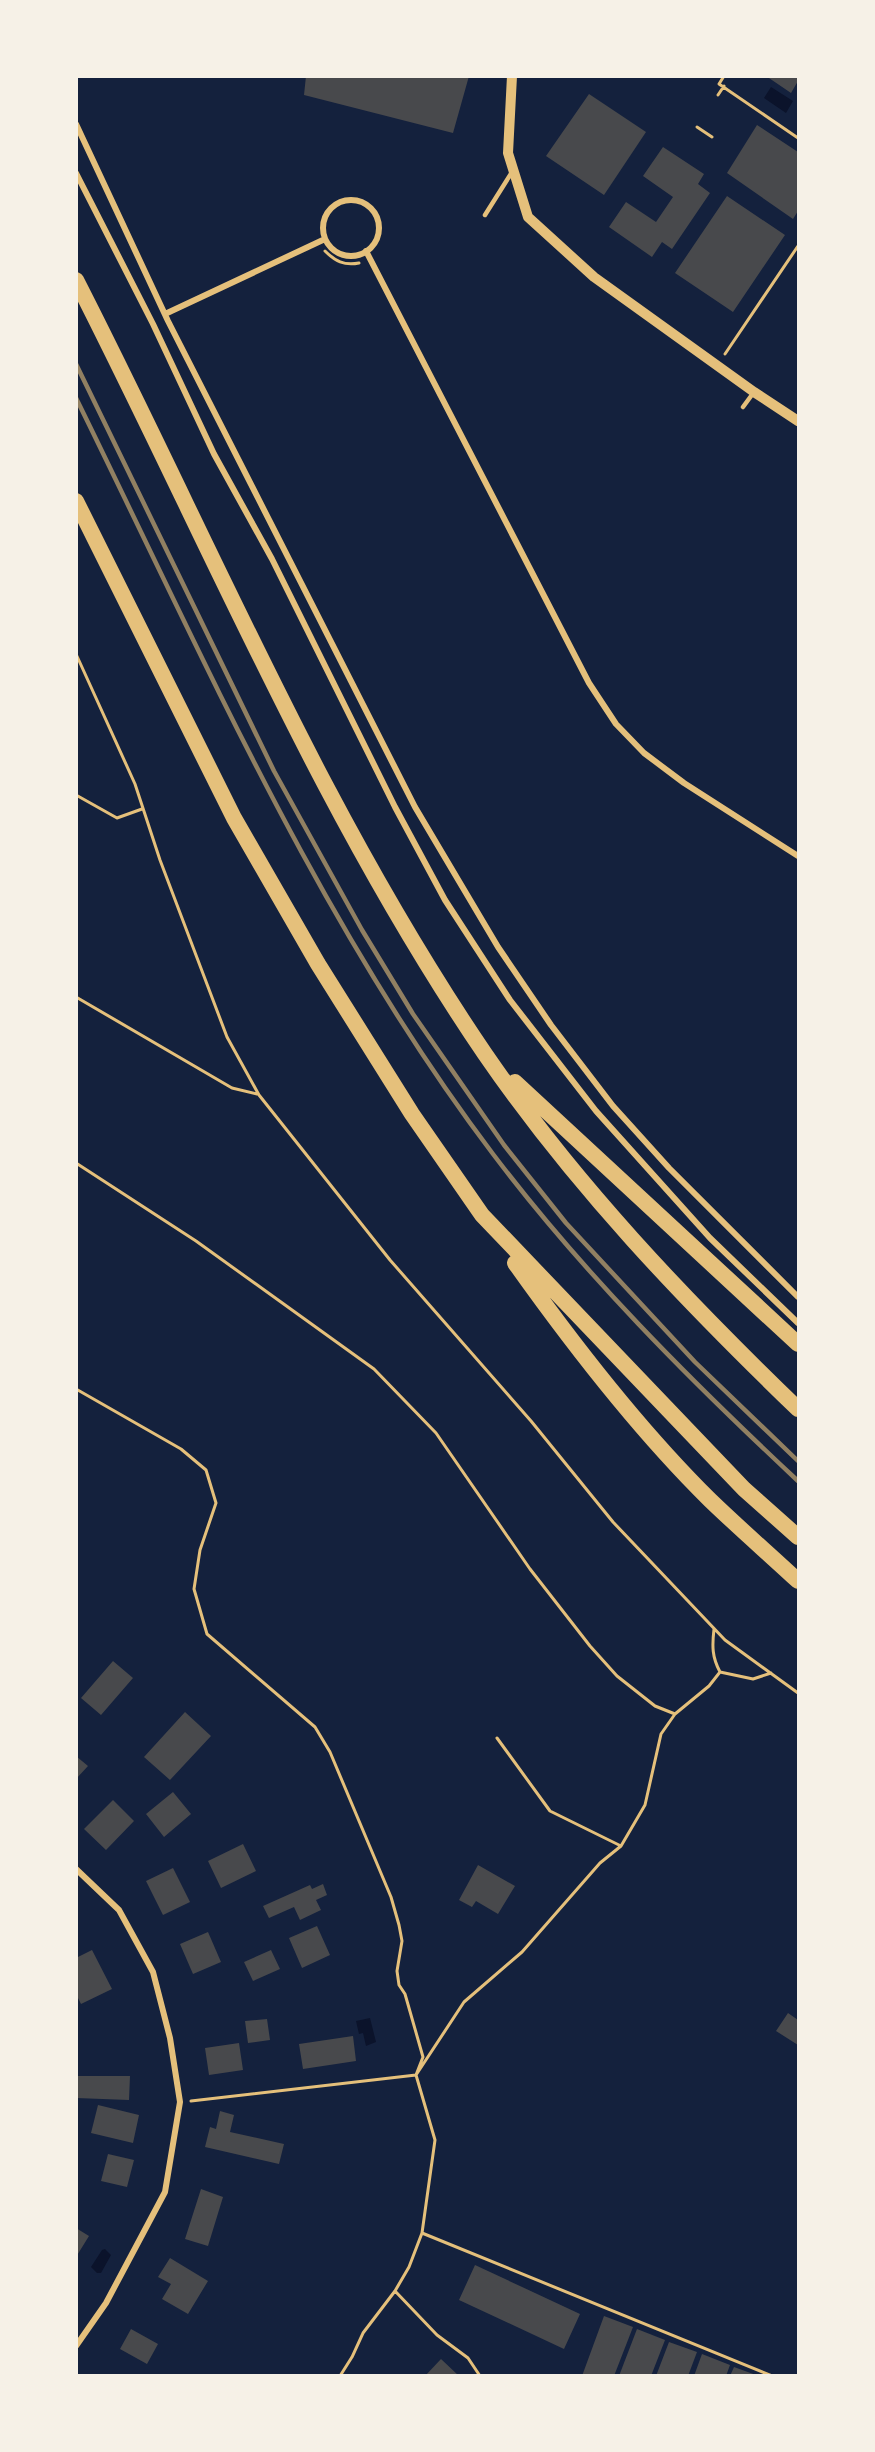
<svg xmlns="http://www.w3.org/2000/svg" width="875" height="2452" viewBox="0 0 875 2452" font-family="'DM Sans',sans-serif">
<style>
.water{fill:#0b132b}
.building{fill:#48494c}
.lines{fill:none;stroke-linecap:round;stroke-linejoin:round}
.path{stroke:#e5c07b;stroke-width:3}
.service{stroke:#e5c07b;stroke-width:4.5}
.minor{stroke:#e5c07b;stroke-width:6}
.tertiary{stroke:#e5c07b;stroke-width:10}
.motorway{stroke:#e5c07b;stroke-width:16}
.rail{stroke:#918062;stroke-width:4.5}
</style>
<rect width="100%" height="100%" fill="#14213d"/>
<!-- water -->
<path class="water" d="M 771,87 L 793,101 L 786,113 L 764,98 Z
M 370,2018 L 376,2042 L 366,2046 L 363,2033 L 359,2034 L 356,2021 Z
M 105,2249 L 111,2255 L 101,2273 L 97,2273 L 91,2267 L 102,2250 Z"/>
<!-- building -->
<path class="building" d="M 306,76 L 469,76 L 453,133 L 304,95 Z
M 766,76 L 798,76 L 798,81 L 791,93 Z
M 589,94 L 646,132 L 604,195 L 546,156 Z
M 757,125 L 798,152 L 798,211 L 793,219 L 727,173 Z
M 663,147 L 704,174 L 698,184 L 710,193 L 672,249 L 662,242 L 652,257 L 609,227 L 626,202 L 656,222 L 673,197 L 643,176 Z
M 727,196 L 785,235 L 733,312 L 675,273 Z
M 113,1661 L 133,1678 L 101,1715 L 81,1698 Z
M 185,1712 L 211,1736 L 170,1780 L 144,1757 Z
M 76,1756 L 88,1766 L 76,1779 Z
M 173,1792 L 191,1814 L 164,1837 L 146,1814 Z
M 113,1800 L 134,1821 L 106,1850 L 84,1829 Z
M 243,1844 L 256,1871 L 221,1888 L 208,1861 Z
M 478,1865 L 515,1886 L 498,1914 L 476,1901 L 472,1907 L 459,1900 Z
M 173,1868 L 190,1902 L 163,1915 L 146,1881 Z
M 323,1884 L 327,1895 L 316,1900 L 321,1910 L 300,1920 L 294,1907 L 269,1918 L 263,1906 L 310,1885 L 312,1889 Z
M 317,1926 L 330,1955 L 302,1968 L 289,1938 Z
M 208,1932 L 221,1962 L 193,1974 L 180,1944 Z
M 92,1950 L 112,1989 L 81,2004 L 76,1994 L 76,1958 Z
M 271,1950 L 280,1969 L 253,1981 L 244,1962 Z
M 788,2013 L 798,2020 L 798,2045 L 776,2031 Z
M 267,2019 L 270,2040 L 248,2043 L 245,2021 Z
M 353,2036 L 356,2061 L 303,2069 L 299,2044 Z
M 239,2043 L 243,2070 L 209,2075 L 205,2048 Z
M 76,2076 L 130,2076 L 129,2100 L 76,2098 Z
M 98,2105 L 139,2115 L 133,2143 L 91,2133 Z
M 220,2111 L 234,2115 L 230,2132 L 284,2144 L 279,2164 L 205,2147 L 210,2127 L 216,2129 Z
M 108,2154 L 134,2160 L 127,2187 L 101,2181 Z
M 201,2189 L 223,2197 L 208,2246 L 185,2239 Z
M 76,2228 L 89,2236 L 76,2257 Z
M 170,2258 L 208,2281 L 188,2314 L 162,2299 L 171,2284 L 158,2277 Z
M 475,2265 L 580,2314 L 564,2349 L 459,2300 Z
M 604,2316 L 633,2327 L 614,2376 L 582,2376 Z
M 131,2329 L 158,2344 L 147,2364 L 120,2349 Z
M 637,2329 L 665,2340 L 651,2376 L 619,2376 Z
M 669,2342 L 697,2352 L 688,2376 L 656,2376 Z
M 702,2354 L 730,2365 L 726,2376 L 694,2376 Z
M 441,2359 L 459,2376 L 425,2376 Z
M 734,2367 L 756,2375 L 756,2376 L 730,2376 Z"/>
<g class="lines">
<!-- path -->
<path class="path" d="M 724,76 L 719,84 L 798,138
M 718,95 L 724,86
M 697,127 L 712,137
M 325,251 C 335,261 344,266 359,263
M 725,354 L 798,246
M 76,654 L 135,784 L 160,860 L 227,1037 L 259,1095 L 390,1260 L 531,1421 L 613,1522 L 725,1640 L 798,1693
M 76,795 L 117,818 L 142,809
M 76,997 L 232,1088 L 257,1094
M 76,1163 L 196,1241 L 374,1369 L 436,1433 L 530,1569 L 590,1646 L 617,1676 L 655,1706 L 675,1714
M 76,1389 L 181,1449 L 206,1470 L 216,1503 L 200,1550 L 194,1589 L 207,1634 L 315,1727 L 330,1752 L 391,1897 L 399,1925 L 402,1941 L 397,1971 L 399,1985 L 405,1994 L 423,2057 L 416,2075 L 191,2101
M 714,1629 C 712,1646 712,1657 720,1672 L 753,1679 L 771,1673
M 720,1672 L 709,1686 L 675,1714 L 661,1734 L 645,1805 L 621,1846 L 600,1863 L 522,1952 L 464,2002 L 416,2075 L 435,2140 L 422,2233 L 772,2376
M 497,1738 L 550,1811 L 621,1846
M 395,2291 L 437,2335 L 468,2358 L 480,2376
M 340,2376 L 352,2357 L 363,2333 L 395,2291 L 409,2267 L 422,2233"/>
<!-- service -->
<path class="service" d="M 485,215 L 512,172
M 743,407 L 754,392"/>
<!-- minor -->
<path class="minor" d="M 76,124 L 168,321 L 415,807 L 498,947 L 551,1025 L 613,1106 L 669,1168 L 798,1297
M 76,173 L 153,324 L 214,454 L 272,559 L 395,807 L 445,900 L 510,1000 L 596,1111 L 710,1238 L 798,1323
M323 228a28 28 0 1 1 56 0a28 28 0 1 1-56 0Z
M 366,251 L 589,683 L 616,724 L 644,753 L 684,783 L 798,856
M 165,314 L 325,239
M 76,1869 L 119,1910 L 153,1972 L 170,2038 L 180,2102 L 165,2192 L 106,2303 L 76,2346"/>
<!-- tertiary -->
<path class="tertiary" d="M 512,76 L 508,153 L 528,217 L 594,277 L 754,392 L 798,421"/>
<!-- motorway -->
<path class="motorway" d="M 76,280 C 209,540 320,812 485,1054 C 575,1185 684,1299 798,1409
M 76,501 L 234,818 L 318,964 L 412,1114 L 482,1215 L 744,1489 L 798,1537
M 515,1082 L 798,1344
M 515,1263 C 574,1346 638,1429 710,1500 C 739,1528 769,1554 798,1581"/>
<!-- rail -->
<path class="rail" d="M 76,364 L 274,771 L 362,930 L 413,1014 L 504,1145 L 566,1223 L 695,1362 L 798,1461
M 76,398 C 203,656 318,923 493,1154 C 583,1273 689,1379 798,1481"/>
</g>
<!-- border -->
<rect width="875" height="2452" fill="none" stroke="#f6f1e7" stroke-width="156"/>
</svg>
